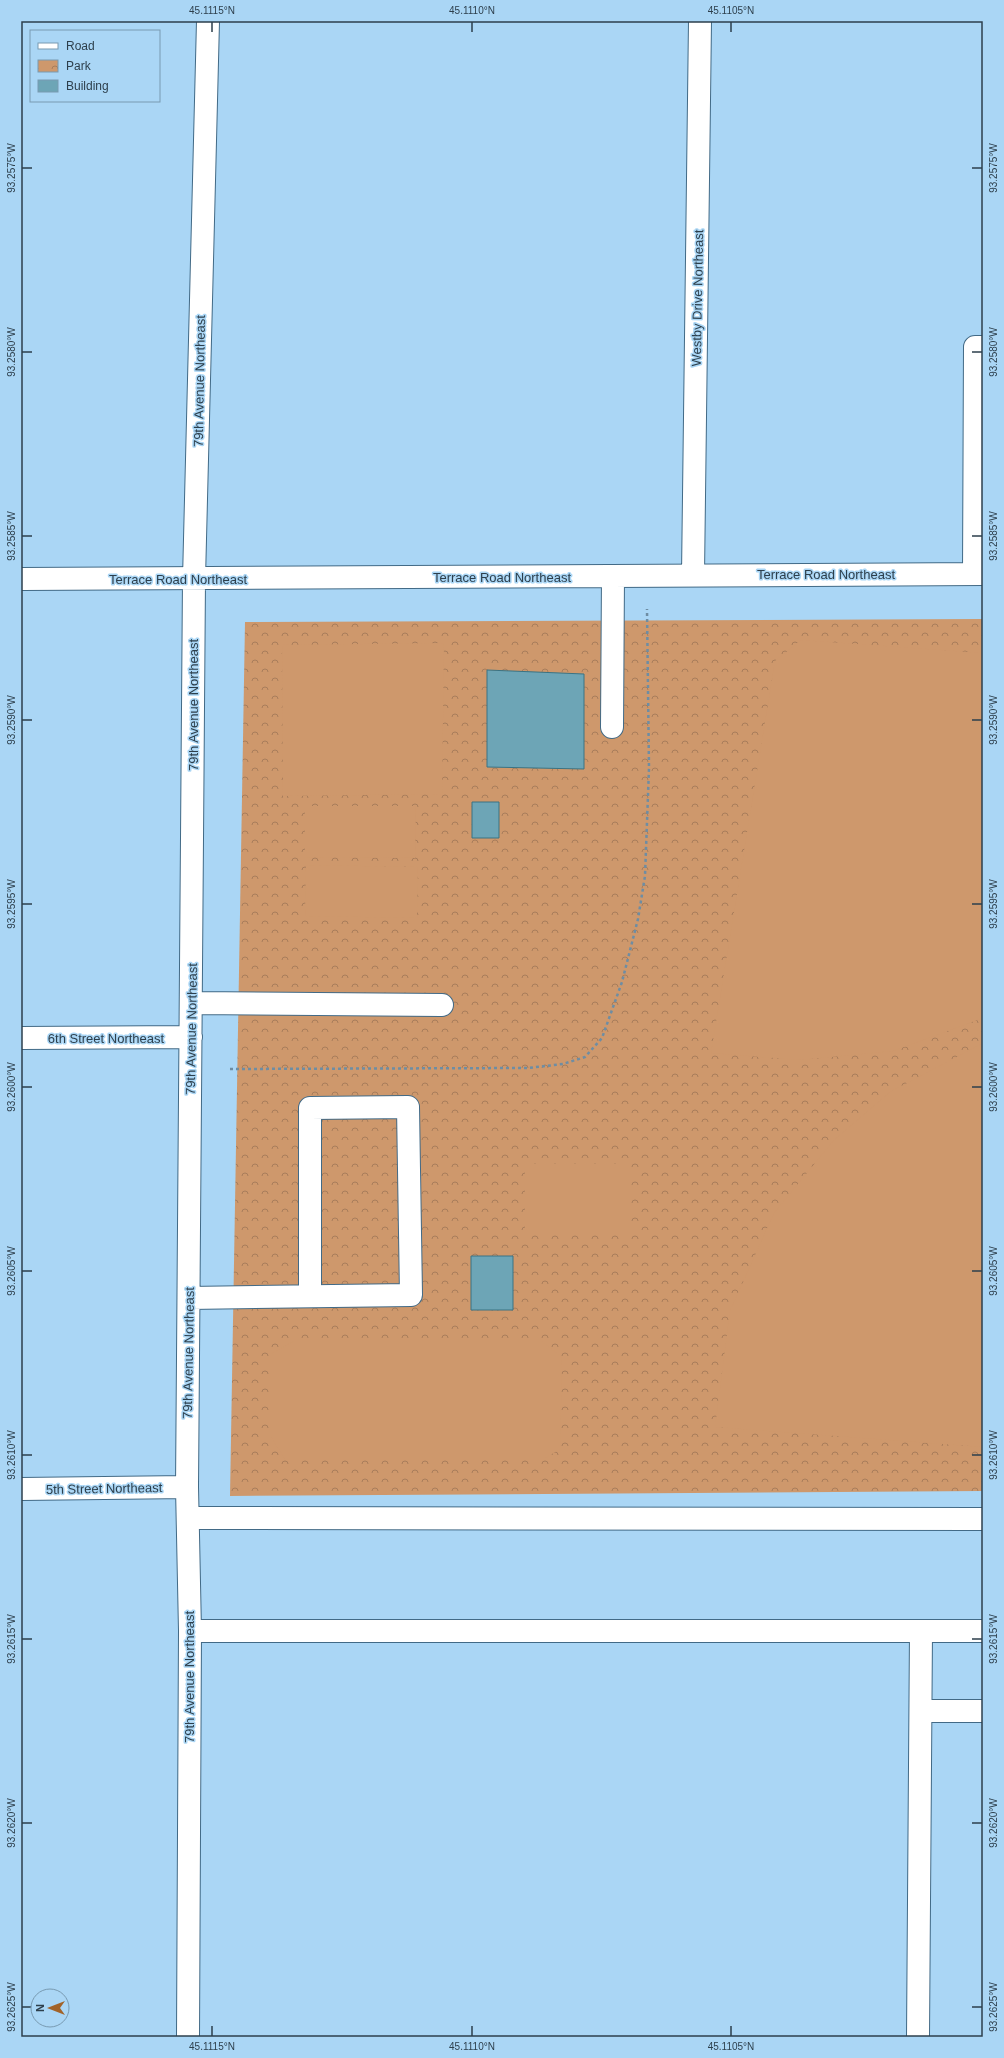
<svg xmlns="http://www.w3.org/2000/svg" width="1004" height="2058" viewBox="0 0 1004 2058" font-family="Helvetica,sans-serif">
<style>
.park{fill:url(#park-crowns)}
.garden{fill:#ce986c}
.building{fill:#6da5b6;stroke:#3b7383}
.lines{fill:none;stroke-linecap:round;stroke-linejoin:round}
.minor-casing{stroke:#426a86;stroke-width:24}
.path{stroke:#6e8da3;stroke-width:2.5;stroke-dasharray:3 3;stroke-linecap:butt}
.minor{stroke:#fff;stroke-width:22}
.ticks{fill:none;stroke:#2d3f4c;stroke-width:1.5}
.labels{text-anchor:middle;stroke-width:3;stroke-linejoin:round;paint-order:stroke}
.street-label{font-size:13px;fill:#2d3f4c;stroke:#aad6f5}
.neatline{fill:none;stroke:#2d3f4c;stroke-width:1.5}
.ticks-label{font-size:10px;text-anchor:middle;fill:#2d3f4c}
</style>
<defs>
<pattern id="park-crowns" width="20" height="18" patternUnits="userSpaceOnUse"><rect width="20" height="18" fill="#ce986c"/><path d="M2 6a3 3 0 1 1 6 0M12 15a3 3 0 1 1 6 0" fill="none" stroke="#a87d5b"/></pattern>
</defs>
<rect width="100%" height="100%" fill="#aad6f5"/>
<!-- park -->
<path class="park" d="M 983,619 L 983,1491 L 230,1496 L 245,622 Z"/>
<!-- garden -->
<path class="garden" d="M 801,640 L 983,653 L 983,1018 L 893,1051 L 800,1060 L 711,1053 L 775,661 Z
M 444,643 L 442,794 L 283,796 L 282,645 Z
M 305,806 L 416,806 L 415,858 L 305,857 Z
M 306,865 L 418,867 L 417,918 L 305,916 Z
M 983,1043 L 983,1447 L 715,1427 L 730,1311 L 774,1213 L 834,1140 L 890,1092 Z
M 525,1164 L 629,1164 L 629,1231 L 525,1231 Z
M 294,1341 L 541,1341 L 562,1357 L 560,1449 L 544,1459 L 285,1459 L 271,1437 L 271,1354 Z"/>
<!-- building -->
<path class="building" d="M 487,670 L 584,674 L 584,769 L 487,767 Z
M 472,802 L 499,802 L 499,838 L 472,838 Z
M 471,1256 L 513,1256 L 513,1310 L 471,1310 Z"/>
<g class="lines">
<defs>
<path id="minor" d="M 974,574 L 975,347 L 983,347
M 693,575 L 700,21
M 21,579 L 983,574
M 612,727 L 613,576
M 192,1003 L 442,1005
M 21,1038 L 191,1037
M 189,1298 L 411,1295 L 408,1107 L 310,1108 L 310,1296
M 21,1489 L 187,1487
M 188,1518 L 983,1519
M 190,1631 L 983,1631
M 921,1711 L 983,1711
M 188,2037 L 190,1631 L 187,1487 L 194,579 L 208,21
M 918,2037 L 921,1631"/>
</defs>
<!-- minor casing -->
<use href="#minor" class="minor-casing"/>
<!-- path -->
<path class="path" d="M 230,1069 L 528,1068 L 563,1064 L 585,1057 L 602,1038 L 622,982 L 638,919 L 645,876 L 649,768 L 647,609"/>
<!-- minor -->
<use href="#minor" class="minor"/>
</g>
<!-- ticks -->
<path class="ticks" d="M 212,22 L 212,32M 472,22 L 472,32M 731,22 L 731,32M 22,168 L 32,168M 972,168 L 982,168M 22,352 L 32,352M 972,352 L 982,352M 22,536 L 32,536M 972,536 L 982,536M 22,720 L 32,720M 972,720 L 982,720M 22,904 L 32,904M 972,904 L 982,904M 22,1087 L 32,1087M 972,1087 L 982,1087M 22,1271 L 32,1271M 972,1271 L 982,1271M 22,1455 L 32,1455M 972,1455 L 982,1455M 22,1639 L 32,1639M 972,1639 L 982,1639M 22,1823 L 32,1823M 972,1823 L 982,1823M 22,2007 L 32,2007M 972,2007 L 982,2007M 212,2026 L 212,2036M 472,2026 L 472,2036M 731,2026 L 731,2036"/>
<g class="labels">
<!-- street labels -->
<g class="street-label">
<text transform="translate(697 298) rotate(-89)" y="5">Westby Drive Northeast</text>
<text transform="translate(199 381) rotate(-89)" y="5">79th Avenue Northeast</text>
<text x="826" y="579">Terrace Road Northeast</text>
<text x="502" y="582">Terrace Road Northeast</text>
<text x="178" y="584">Terrace Road Northeast</text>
<text transform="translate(193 705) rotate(-90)" y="5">79th Avenue Northeast</text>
<text transform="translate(191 1029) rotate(-89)" y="5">79th Avenue Northeast</text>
<text x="106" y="1043">6th Street Northeast</text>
<text transform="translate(188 1353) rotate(-89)" y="5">79th Avenue Northeast</text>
<text transform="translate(104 1488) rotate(-1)" y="5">5th Street Northeast</text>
<text transform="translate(189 1677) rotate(-90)" y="5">79th Avenue Northeast</text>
</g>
</g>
<!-- border -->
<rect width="1004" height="2058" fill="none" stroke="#aad6f5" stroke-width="44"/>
<!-- legend -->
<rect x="30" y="30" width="130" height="72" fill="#aad6f5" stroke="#789ab1"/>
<rect x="38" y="43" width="20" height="6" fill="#ffffff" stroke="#789ab1"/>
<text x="66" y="50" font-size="12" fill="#2d3f4c">Road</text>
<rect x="38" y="60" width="20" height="12" fill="url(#park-crowns)" stroke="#789ab1"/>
<text x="66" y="70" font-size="12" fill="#2d3f4c">Park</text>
<rect x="38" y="80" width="20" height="12" fill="#6da5b6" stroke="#789ab1"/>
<text x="66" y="90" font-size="12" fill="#2d3f4c">Building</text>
<!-- north arrow -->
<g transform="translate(50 2008) rotate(270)"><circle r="19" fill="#aad6f5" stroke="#789ab1"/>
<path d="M0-3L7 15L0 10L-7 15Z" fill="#a26329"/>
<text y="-6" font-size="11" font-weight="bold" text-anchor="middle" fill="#2d3f4c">N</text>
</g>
<rect x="22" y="22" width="960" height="2014" class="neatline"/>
<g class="ticks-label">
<text x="212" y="14">45.1115°N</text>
<text x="472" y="14">45.1110°N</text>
<text x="731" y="14">45.1105°N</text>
<text transform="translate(993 168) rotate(-90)" y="4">93.2575°W</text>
<text transform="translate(11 168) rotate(-90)" y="4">93.2575°W</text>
<text transform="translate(993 352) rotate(-90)" y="4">93.2580°W</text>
<text transform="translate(11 352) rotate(-90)" y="4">93.2580°W</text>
<text transform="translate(993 536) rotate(-90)" y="4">93.2585°W</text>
<text transform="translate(11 536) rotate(-90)" y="4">93.2585°W</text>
<text transform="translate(993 720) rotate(-90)" y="4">93.2590°W</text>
<text transform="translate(11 720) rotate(-90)" y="4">93.2590°W</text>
<text transform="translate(993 904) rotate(-90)" y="4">93.2595°W</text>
<text transform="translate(11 904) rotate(-90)" y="4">93.2595°W</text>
<text transform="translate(11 1087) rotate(-90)" y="4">93.2600°W</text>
<text transform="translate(993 1087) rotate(-90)" y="4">93.2600°W</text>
<text transform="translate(11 1271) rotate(-90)" y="4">93.2605°W</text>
<text transform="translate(993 1271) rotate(-90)" y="4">93.2605°W</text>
<text transform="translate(11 1455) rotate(-90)" y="4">93.2610°W</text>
<text transform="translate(993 1455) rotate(-90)" y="4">93.2610°W</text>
<text transform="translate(11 1639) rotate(-90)" y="4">93.2615°W</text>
<text transform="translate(993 1639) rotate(-90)" y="4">93.2615°W</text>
<text transform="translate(11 1823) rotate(-90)" y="4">93.2620°W</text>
<text transform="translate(993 1823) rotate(-90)" y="4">93.2620°W</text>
<text transform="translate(11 2007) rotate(-90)" y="4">93.2625°W</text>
<text transform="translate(993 2007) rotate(-90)" y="4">93.2625°W</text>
<text x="212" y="2050">45.1115°N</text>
<text x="472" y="2050">45.1110°N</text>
<text x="731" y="2050">45.1105°N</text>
</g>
</svg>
